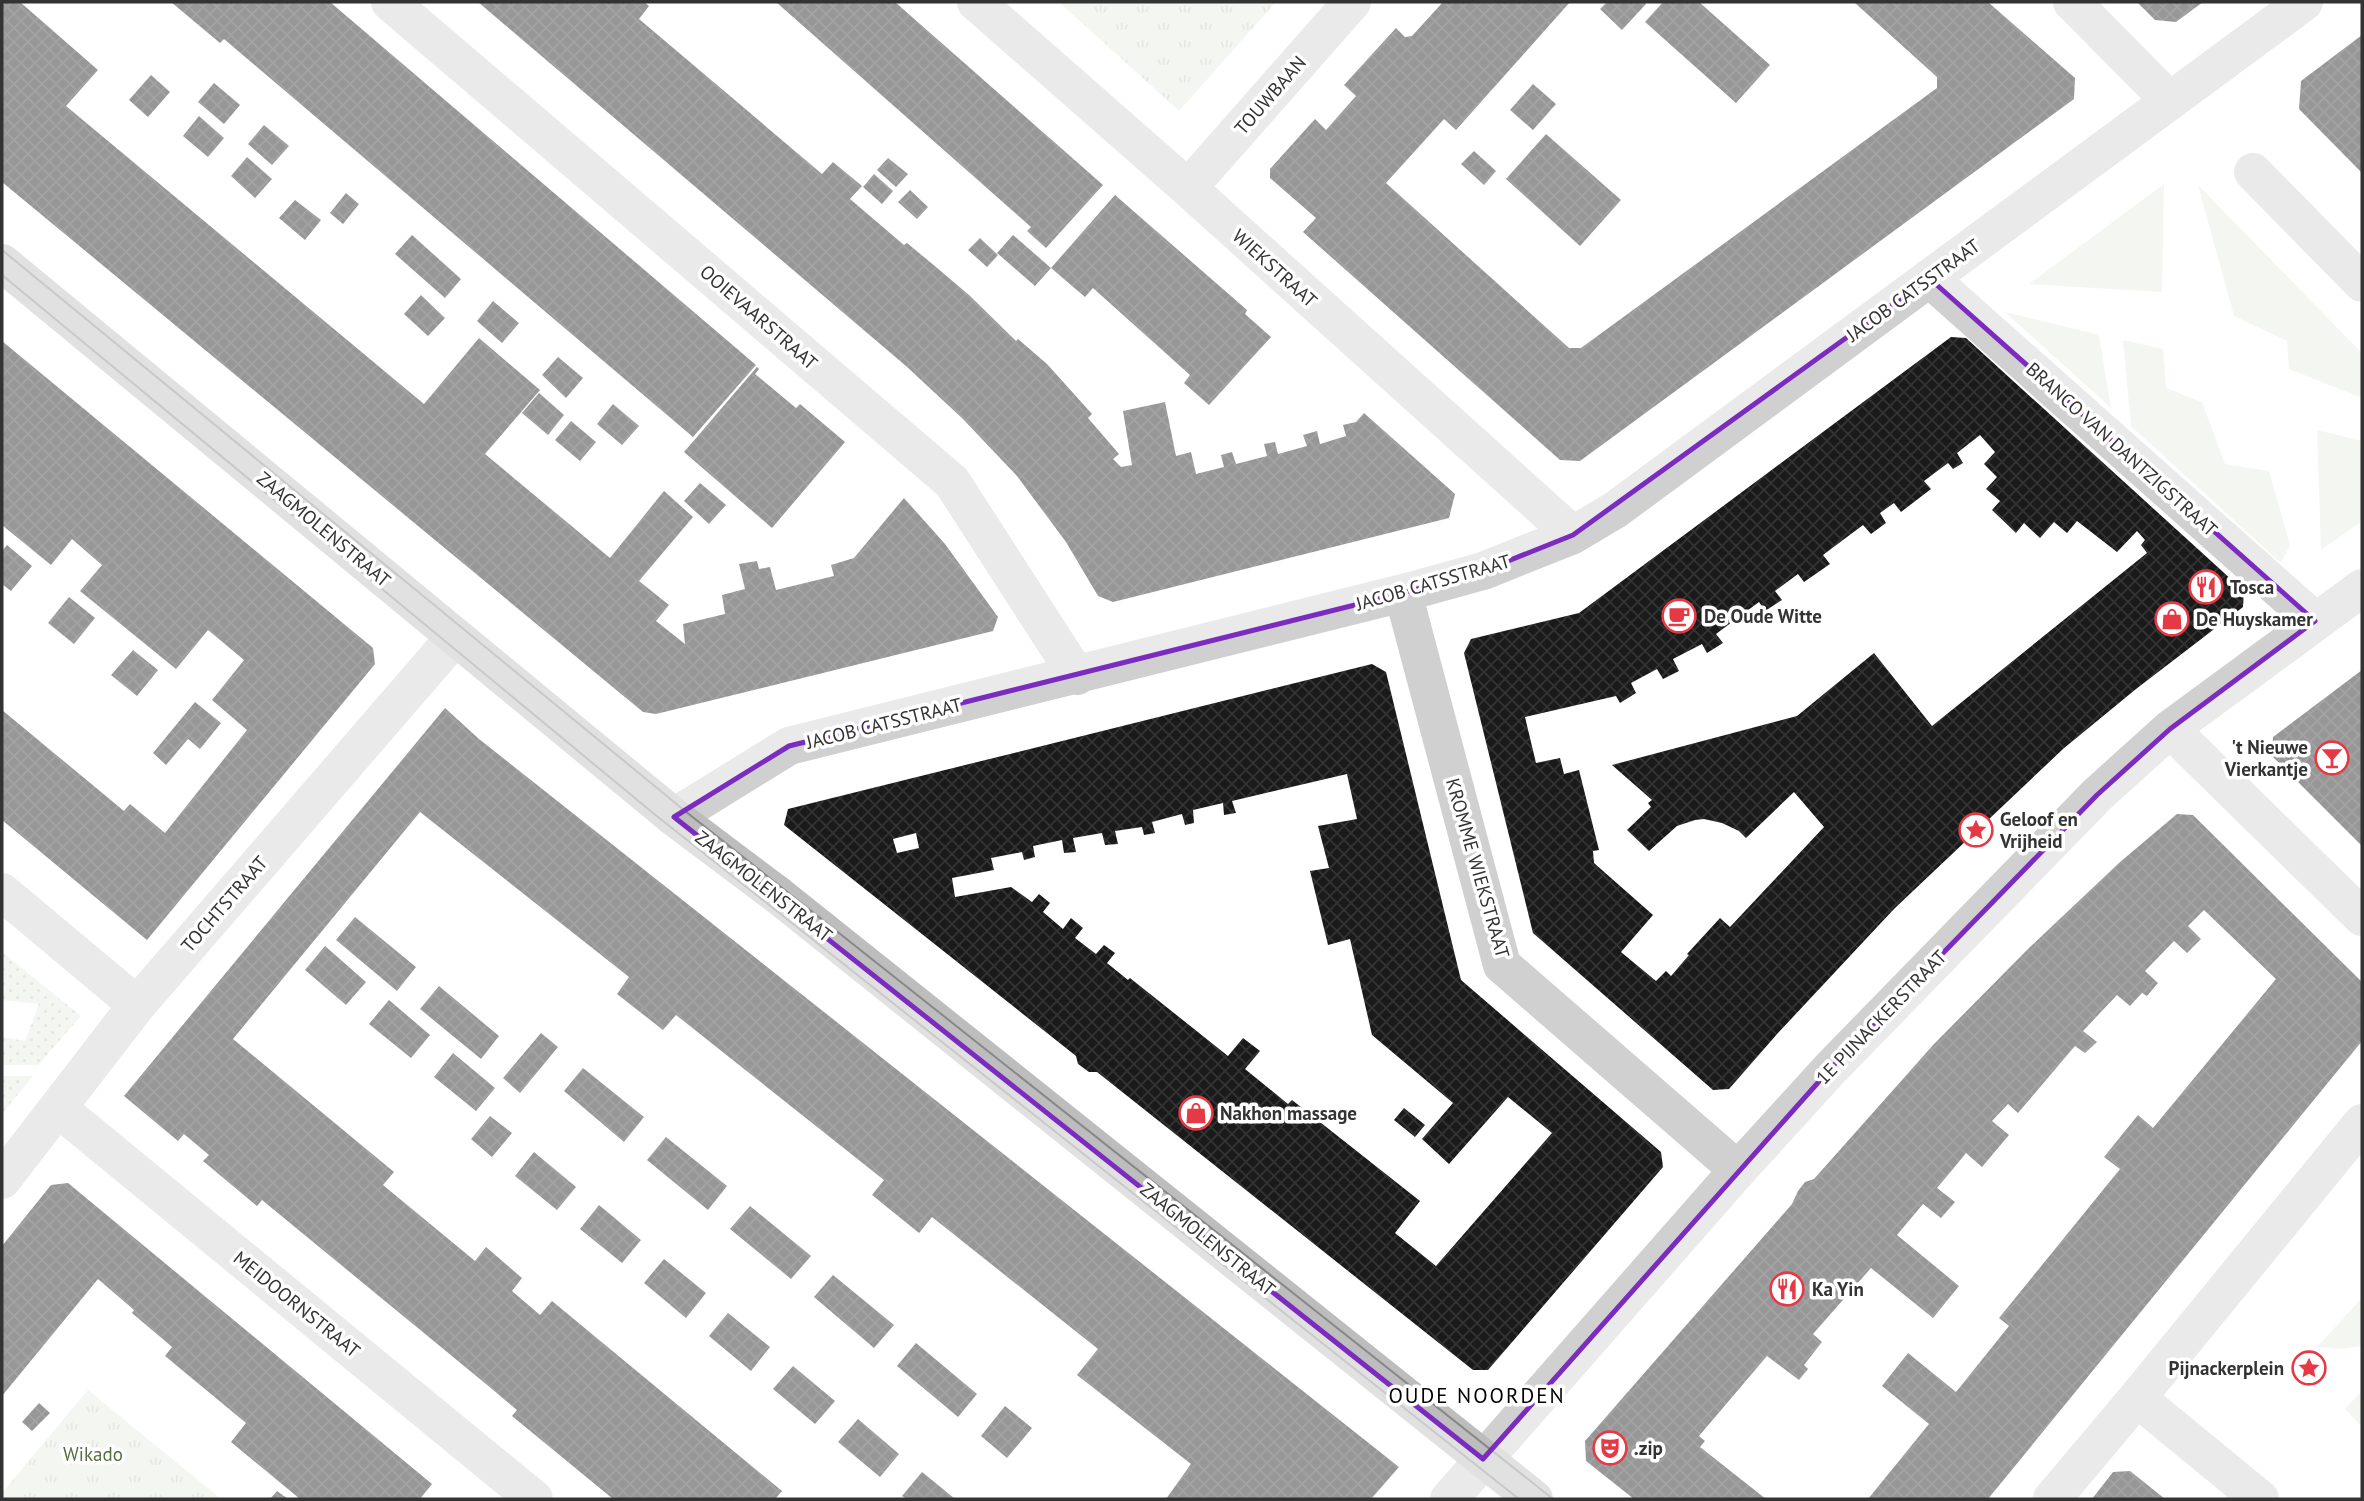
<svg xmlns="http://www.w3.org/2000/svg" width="2364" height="1501" viewBox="0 0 2364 1501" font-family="'PT Sans',sans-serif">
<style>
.grass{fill:url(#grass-dots)}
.park{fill:url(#park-tufts)}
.garden{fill:#e6ecdf}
.building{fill:url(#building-cross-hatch);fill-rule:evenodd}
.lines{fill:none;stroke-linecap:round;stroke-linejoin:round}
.street{stroke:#d0d0d0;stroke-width:38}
.secondary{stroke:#bdbdbd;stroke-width:38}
.tram{stroke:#888;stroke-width:2}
.marked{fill:none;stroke:#7b2cbf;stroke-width:5;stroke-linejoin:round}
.labels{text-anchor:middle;stroke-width:7;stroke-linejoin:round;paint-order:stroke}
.street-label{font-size:19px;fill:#333;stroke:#fff}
.poi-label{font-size:19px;font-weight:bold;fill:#333;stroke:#fff;text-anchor:start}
.park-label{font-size:19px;fill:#56703f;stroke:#fff}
.neighbourhood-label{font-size:21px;letter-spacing:2px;fill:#000;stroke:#fff}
</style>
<defs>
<pattern id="grass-dots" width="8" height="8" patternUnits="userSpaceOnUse" patternTransform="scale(1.75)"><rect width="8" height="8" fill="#e6ecdf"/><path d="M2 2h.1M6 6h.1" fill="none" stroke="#c6cbc0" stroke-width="1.8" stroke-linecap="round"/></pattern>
<pattern id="park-tufts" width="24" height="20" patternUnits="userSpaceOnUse" patternTransform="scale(1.75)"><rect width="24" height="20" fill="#e6ecdf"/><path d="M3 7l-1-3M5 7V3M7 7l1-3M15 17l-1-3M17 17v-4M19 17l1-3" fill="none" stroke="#c6cbc0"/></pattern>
<pattern id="building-cross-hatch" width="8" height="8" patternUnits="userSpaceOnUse" patternTransform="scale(1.75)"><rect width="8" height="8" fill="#1a1a1a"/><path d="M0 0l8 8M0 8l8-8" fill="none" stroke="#333"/></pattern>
</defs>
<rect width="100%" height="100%" fill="#fff"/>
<!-- grass -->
<path class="grass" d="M 2,952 L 81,1016 L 38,1065 L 2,1065 L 2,1037 L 25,1041 L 39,1004 L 2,1000 Z
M 2,1076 L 33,1076 L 2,1114 Z"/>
<!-- park -->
<path class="park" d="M 1059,2 L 1276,2 L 1179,111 Z
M 88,1390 L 221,1499 L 2,1499 L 2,1493 Z"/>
<!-- garden -->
<path class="garden" d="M 2164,184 L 2162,292 L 2029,284 Z
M 2198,185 L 2362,353 L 2362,398 L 2289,369 L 2287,341 L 2234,316 Z
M 2005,312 L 2099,335 L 2111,408 Z
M 2123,340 L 2163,349 L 2166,388 L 2202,402 L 2225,464 L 2269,471 L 2290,545 L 2281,563 L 2131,426 Z
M 2317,430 L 2362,441 L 2362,521 L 2321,550 Z
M 2362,1298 L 2362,1346 L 2339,1349 L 2317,1347 Z
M 2362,1391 L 2362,1427 L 2345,1409 Z"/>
<!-- building -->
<path class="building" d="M 2,2 L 20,2 L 98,70 L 66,106 L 424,404 L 479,338 L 540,390 L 485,454 L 610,558 L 664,491 L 693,517 L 639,581 L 669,605 L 656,621 L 685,644 L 683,624 L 725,614 L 722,595 L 745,589 L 739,564 L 757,561 L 759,569 L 770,567 L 776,590 L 834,576 L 831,565 L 854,558 L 904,498 L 945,544 L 998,617 L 993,631 L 656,714 L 643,712 L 2,182 Z
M 171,2 L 330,2 L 756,365 L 693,437 L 224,39 L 220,43 Z
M 478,2 L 644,2 L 649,6 L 639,19 L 822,174 L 833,162 L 862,186 L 850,199 L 904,245 L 907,243 L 936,267 L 969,295 L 1016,341 L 1018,339 L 1047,364 L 1092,414 L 1088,418 L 1119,454 L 1113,459 L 1121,467 L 1132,465 L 1123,411 L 1165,402 L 1176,456 L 1191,452 L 1196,474 L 1224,467 L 1221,455 L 1232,452 L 1236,464 L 1267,456 L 1264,444 L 1275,442 L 1278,454 L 1307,446 L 1303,435 L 1317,431 L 1320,444 L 1346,436 L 1343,425 L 1356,422 L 1364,413 L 1455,494 L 1449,518 L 1113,602 L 1098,596 L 1066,542 L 1017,476 L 963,419 L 906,366 Z
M 776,2 L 895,2 L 1103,185 L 1046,248 L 1027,231 L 1031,227 Z
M 1443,2 L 1570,2 L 1456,130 L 1444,119 L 1386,183 L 1569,348 L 1581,348 L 1937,88 L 1937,77 L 1855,3 L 1856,2 L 1988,2 L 2075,78 L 2074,99 L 1580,461 L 1560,460 L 1303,232 L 1316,218 L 1270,178 L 1270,169 L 1315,119 L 1326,130 L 1356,96 L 1344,85 L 1396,28 L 1405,37 L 1412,36 Z
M 1607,2 L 1644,2 L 1646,4 L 1622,30 L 1600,9 Z
M 1663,2 L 1699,2 L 1770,65 L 1736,103 L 1645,22 Z
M 2137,2 L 2203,2 L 2176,22 L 2155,20 Z
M 2362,35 L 2362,173 L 2299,109 L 2301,81 Z
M 151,75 L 170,92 L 148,117 L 129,100 Z
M 214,83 L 240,105 L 224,124 L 198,102 Z
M 1533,84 L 1556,104 L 1533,130 L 1510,110 Z
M 199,116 L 224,138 L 208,157 L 183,136 Z
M 264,125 L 289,146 L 272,165 L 248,144 Z
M 1546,134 L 1621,200 L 1580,246 L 1506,179 Z
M 1474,151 L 1496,171 L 1484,185 L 1461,164 Z
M 247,157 L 272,179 L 255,198 L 231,176 Z
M 888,158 L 908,174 L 896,187 L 877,170 Z
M 874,174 L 893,191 L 882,204 L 863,187 Z
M 910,190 L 928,207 L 917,219 L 898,202 Z
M 346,193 L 359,204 L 343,224 L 330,213 Z
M 1115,195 L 1247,310 L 1245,314 L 1271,337 L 1209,405 L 1184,383 L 1190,375 L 1093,288 L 1085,297 L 1051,268 Z
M 295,200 L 321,220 L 305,240 L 279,218 Z
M 412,235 L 461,279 L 445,298 L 395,254 Z
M 1013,235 L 1051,268 L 1035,286 L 997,253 Z
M 980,238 L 998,255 L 987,267 L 968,250 Z
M 421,295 L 445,318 L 428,336 L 404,314 Z
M 493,301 L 519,323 L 502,343 L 477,321 Z
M 1951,337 L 1966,338 L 2244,591 L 2243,607 L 2136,689 L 2063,749 L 1894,909 L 1778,1033 L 1729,1089 L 1713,1090 L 1533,933 L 1464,653 L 1471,639 L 1579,613 ZM 1980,435 L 1995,452 L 1984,464 L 1997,477 L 1986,489 L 2000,501 L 1992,510 L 2016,533 L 2024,523 L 2040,538 L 2054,522 L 2067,533 L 2077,521 L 2117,552 L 2137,531 L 2145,540 L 2141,545 L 2147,553 L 1932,726 L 1874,653 L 1797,716 L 1612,765 L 1652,800 L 1648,803 L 1651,807 L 1627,830 L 1649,851 L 1677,826 L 1695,820 L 1704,819 L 1722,823 L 1739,831 L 1746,838 L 1794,792 L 1824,827 L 1730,927 L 1720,918 L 1687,954 L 1689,955 L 1671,976 L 1666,971 L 1656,981 L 1621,952 L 1653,915 L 1594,863 L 1593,851 L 1599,850 L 1579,770 L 1564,774 L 1560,758 L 1536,763 L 1525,717 L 1616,696 L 1620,703 L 1636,693 L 1631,683 L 1657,669 L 1663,679 L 1679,671 L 1673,659 L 1702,644 L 1707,653 L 1723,643 L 1716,634 L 1759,602 L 1765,611 L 1782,600 L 1775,591 L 1798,574 L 1804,582 L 1830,564 L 1823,555 L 1863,525 L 1871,534 L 1886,523 L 1880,513 L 1894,503 L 1901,512 L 1931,489 L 1924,481 L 1948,463 L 1953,469 L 1963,463 L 1957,453 Z
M 2,341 L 373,648 L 375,664 L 147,940 L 2,820 L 2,710 L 124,811 L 130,804 L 165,833 L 247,730 L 212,700 L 244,660 L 208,630 L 176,669 L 80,591 L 102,565 L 72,539 L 51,565 L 2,525 Z
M 558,357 L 583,378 L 566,398 L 542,375 Z
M 757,367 L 759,369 L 755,374 L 796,408 L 800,404 L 845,442 L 772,528 L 684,452 Z
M 539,393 L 564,415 L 548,435 L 522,413 Z
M 613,404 L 639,426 L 622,445 L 597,424 Z
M 571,421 L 596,442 L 580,461 L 555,440 Z
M 700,483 L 726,505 L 709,524 L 684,501 Z
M 7,545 L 32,566 L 11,591 L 2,584 L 2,551 Z
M 69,597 L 95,618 L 74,644 L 48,623 Z
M 133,650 L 158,670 L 137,696 L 111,675 Z
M 1372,664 L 1386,672 L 1461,980 L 1661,1152 L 1663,1167 L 1488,1370 L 1473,1370 L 1097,1072 L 1089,1072 L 1078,1064 L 1076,1056 L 1071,1052 L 784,825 L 788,809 ZM 1347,774 L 1357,819 L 1318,826 L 1329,868 L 1310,871 L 1328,945 L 1350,939 L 1372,1035 L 1453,1103 L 1422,1139 L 1449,1164 L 1508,1097 L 1552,1133 L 1436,1266 L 1395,1233 L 1420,1201 L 1292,1100 L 1288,1104 L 1245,1069 L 1260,1051 L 1243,1038 L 1228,1056 L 1130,978 L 1128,980 L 1107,963 L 1115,953 L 1104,945 L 1096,954 L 1075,938 L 1083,928 L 1071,918 L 1063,929 L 1043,912 L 1050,903 L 1039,894 L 1032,902 L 1011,887 L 955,897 L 952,878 L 994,870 L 991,858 L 1022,852 L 1024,860 L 1035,857 L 1033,846 L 1062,840 L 1064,853 L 1076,852 L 1073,838 L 1102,833 L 1105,845 L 1118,844 L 1115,831 L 1142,827 L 1144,835 L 1155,833 L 1152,822 L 1182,814 L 1185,825 L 1194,823 L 1193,810 L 1223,803 L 1224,815 L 1236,813 L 1232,801 ZM 916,833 L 919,848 L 897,853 L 893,839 Z
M 2362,670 L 2362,846 L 2272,756 L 2273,737 Z
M 195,702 L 221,723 L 200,749 L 188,739 L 166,765 L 153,753 Z
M 445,708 L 479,739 L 1399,1467 L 1371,1499 L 1166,1499 L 1191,1464 L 1077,1375 L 1098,1349 L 932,1217 L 919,1233 L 872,1195 L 884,1180 L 676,1015 L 663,1030 L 617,994 L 629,977 L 420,812 L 233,1039 L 394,1172 L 383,1185 L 475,1261 L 486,1247 L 522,1278 L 512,1291 L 540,1315 L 552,1301 L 782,1491 L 775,1499 L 613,1499 L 512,1416 L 517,1410 L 486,1384 L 262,1200 L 257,1206 L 203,1161 L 209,1155 L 184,1134 L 178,1141 L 124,1096 Z
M 2177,814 L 2193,815 L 2362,982 L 2362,1041 L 1988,1499 L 1868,1499 L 1929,1424 L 1882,1386 L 1908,1353 L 1956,1392 L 2009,1326 L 1999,1318 L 2120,1169 L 2104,1157 L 2138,1115 L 2153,1128 L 2276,979 L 2204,910 L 2188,926 L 2201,939 L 2187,953 L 2174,941 L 2145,971 L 2158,983 L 2147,996 L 2142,993 L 2130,1006 L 2117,995 L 2083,1031 L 2097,1042 L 2085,1053 L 2075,1046 L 2018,1113 L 2008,1104 L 1992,1121 L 2009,1135 L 1982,1167 L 1966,1153 L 1953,1169 L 1937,1188 L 1955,1202 L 1941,1218 L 1923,1204 L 1897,1235 L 1959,1286 L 1933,1318 L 1871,1268 L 1813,1334 L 1822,1342 L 1804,1365 L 1808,1369 L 1799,1380 L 1767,1356 L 1699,1436 L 1705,1441 L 1700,1447 L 1766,1499 L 1634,1499 L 1586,1461 L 1585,1441 L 1792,1204 L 1798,1191 L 1805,1182 L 1814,1179 L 1934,1044 L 2028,949 L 2120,862 Z
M 355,917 L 416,967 L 397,991 L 336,940 Z
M 325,946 L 366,982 L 346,1005 L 305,970 Z
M 439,986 L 499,1036 L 481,1059 L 420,1009 Z
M 389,1000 L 430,1035 L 411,1058 L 369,1024 Z
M 541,1033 L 558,1047 L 520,1093 L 503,1078 Z
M 453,1053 L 495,1088 L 476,1111 L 434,1077 Z
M 583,1068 L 644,1117 L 624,1142 L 564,1091 Z
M 1404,1108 L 1425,1125 L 1415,1137 L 1394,1120 Z
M 490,1116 L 512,1133 L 492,1157 L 471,1139 Z
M 666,1137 L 727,1186 L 708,1210 L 647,1160 Z
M 534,1152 L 576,1187 L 557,1210 L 515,1176 Z
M 68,1183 L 432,1484 L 420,1499 L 300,1499 L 231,1442 L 246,1423 L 165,1356 L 172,1347 L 132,1313 L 134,1310 L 98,1279 L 2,1396 L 2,1246 L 51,1185 Z
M 599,1205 L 641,1240 L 622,1263 L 580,1229 Z
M 750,1206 L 811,1256 L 791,1279 L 730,1229 Z
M 664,1259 L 706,1293 L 686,1318 L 644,1283 Z
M 833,1275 L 894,1325 L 874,1348 L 814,1297 Z
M 728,1313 L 770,1347 L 751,1371 L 709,1336 Z
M 916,1343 L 977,1394 L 958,1417 L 897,1366 Z
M 793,1366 L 835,1401 L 815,1424 L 773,1389 Z
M 39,1403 L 50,1413 L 32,1431 L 22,1422 Z
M 1005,1406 L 1032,1428 L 1007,1458 L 981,1436 Z
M 858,1419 L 899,1454 L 880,1477 L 838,1442 Z
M 2130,1471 L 2165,1499 L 2092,1499 L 2113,1472 Z
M 922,1472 L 943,1489 L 955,1499 L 907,1499 L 902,1496 Z
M 277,1491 L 288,1499 L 270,1499 Z"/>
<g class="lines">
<!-- street -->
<path class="street" d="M 390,2 L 952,482 L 1077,676
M 976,2 L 1188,188 L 1573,535
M 2072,2 L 2170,101
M 2253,172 L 2362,283
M 1188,188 L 1352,2
M 1929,278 L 2315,621
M 1403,593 L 1502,965 L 1738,1170
M 2170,729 L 2362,917
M 674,817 L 789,746 L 1403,593 L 1483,571 L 1573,535 L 1615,510 L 2304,2
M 2,892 L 137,1005
M 59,1109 L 534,1499
M 2,1180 L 137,1005 L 455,637
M 1449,1499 L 1738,1170 L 1831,1068 L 2097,795 L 2170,729 L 2362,588
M 2052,1499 L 2137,1398
M 2260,1499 L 2137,1398 L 2362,1123"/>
<!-- secondary -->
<path class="secondary" d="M 2,263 L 674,817 L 779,896 L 1534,1499"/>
<!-- tram -->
<path class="tram" d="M 2,250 L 685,811 L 1553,1499
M 2,275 L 653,813 L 1519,1499"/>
</g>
<!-- marked area -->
<path d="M0 0H2364V1501H0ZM 1929,278 L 2315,621 L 2170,729 L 2097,795 L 1831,1068 L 1483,1459 L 674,817 L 789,746 L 1403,593 L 1483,571 L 1573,535 Z" fill="#fff" fill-opacity=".55" fill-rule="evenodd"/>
<path class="marked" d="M 1929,278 L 2315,621 L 2170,729 L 2097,795 L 1831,1068 L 1483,1459 L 674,817 L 789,746 L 1403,593 L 1483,571 L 1573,535 Z"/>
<!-- icons -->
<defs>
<symbol id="restaurant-ring" viewBox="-11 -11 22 22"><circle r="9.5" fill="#fff" stroke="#e63946" stroke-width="1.5"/><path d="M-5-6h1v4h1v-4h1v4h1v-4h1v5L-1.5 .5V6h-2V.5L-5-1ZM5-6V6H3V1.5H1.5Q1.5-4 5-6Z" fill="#e63946"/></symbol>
<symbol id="cafe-ring" viewBox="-11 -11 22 22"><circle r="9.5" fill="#fff" stroke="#e63946" stroke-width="1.5"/><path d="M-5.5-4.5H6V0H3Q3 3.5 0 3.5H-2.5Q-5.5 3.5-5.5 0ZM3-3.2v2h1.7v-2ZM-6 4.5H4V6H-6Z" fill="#e63946"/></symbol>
<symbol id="shop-ring" viewBox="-11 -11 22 22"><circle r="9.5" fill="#fff" stroke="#e63946" stroke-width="1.5"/><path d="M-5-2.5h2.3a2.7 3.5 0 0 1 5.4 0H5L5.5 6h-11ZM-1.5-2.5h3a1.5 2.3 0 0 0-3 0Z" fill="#e63946"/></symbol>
<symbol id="bar-ring" viewBox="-11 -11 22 22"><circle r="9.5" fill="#fff" stroke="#e63946" stroke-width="1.5"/><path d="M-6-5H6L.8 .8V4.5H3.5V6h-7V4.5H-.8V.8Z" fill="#e63946"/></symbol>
<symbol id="sight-ring" viewBox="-11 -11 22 22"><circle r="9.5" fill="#fff" stroke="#e63946" stroke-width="1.5"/><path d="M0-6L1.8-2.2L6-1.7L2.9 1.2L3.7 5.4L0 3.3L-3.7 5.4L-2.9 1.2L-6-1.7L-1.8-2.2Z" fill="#e63946"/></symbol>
<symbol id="theatre-ring" viewBox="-11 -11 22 22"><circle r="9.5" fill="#fff" stroke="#e63946" stroke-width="1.5"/><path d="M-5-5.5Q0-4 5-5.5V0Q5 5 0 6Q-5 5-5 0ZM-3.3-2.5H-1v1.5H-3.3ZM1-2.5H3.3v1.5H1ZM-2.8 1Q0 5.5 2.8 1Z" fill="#e63946"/></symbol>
</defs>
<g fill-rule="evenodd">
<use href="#restaurant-ring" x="2187" y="568" width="38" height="38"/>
<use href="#cafe-ring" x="1660" y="597" width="38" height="38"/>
<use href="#shop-ring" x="2153" y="600" width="38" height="38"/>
<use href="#bar-ring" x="2313" y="739" width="38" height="38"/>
<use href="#sight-ring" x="1957" y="811" width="38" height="38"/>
<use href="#shop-ring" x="1177" y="1094" width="38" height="38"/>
<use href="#restaurant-ring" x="1768" y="1270" width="38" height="38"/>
<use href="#sight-ring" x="2290" y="1349" width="38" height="38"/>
<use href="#theatre-ring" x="1591" y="1429" width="38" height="38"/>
</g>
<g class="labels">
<!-- street labels -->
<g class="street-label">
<text transform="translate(1270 95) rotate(-49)" y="7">TOUWBAAN</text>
<text transform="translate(1275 268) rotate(42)" y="7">WIEKSTRAAT</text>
<text transform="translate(1913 290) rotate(-36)" y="7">JACOB CATSSTRAAT</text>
<text transform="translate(759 317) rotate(41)" y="7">OOIEVAARSTRAAT</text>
<text transform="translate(2122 449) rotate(42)" y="7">BRANCO VAN DANTZIGSTRAAT</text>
<text transform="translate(324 529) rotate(40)" y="7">ZAAGMOLENSTRAAT</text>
<text transform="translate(1433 582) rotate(-16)" y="7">JACOB CATSSTRAAT</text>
<text transform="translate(884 723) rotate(-14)" y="7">JACOB CATSSTRAAT</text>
<text transform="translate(1478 868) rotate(74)" y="7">KROMME WIEKSTRAAT</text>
<text transform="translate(764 886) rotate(38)" y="7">ZAAGMOLENSTRAAT</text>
<text transform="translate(224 904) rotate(-49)" y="7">TOCHTSTRAAT</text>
<text transform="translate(1881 1017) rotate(-46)" y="7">1E PIJNACKERSTRAAT</text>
<text transform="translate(1208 1239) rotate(39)" y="7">ZAAGMOLENSTRAAT</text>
<text transform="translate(297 1304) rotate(39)" y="7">MEIDOORNSTRAAT</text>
</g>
<!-- poi labels -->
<g class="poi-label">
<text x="2230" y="594">Tosca</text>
<text x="1704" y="623">De Oude Witte</text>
<text x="2196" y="626">De Huyskamer</text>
<text x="2308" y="754" text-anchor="end">'t Nieuwe<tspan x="2308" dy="22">Vierkantje</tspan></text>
<text x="2000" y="826">Geloof en<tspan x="2000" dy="22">Vrijheid</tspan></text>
<text x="1220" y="1120">Nakhon massage</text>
<text x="1812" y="1296">Ka Yin</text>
<text x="2284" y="1375" text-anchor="end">Pijnackerplein</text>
<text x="1634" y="1455">.zip</text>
</g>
<!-- park labels -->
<g class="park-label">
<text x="93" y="1461">Wikado</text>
</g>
<!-- neighbourhood labels -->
<g class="neighbourhood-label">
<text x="1477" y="1403">OUDE NOORDEN</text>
</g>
</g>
<!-- border -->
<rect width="2364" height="1501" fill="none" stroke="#333333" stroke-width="7"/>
</svg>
